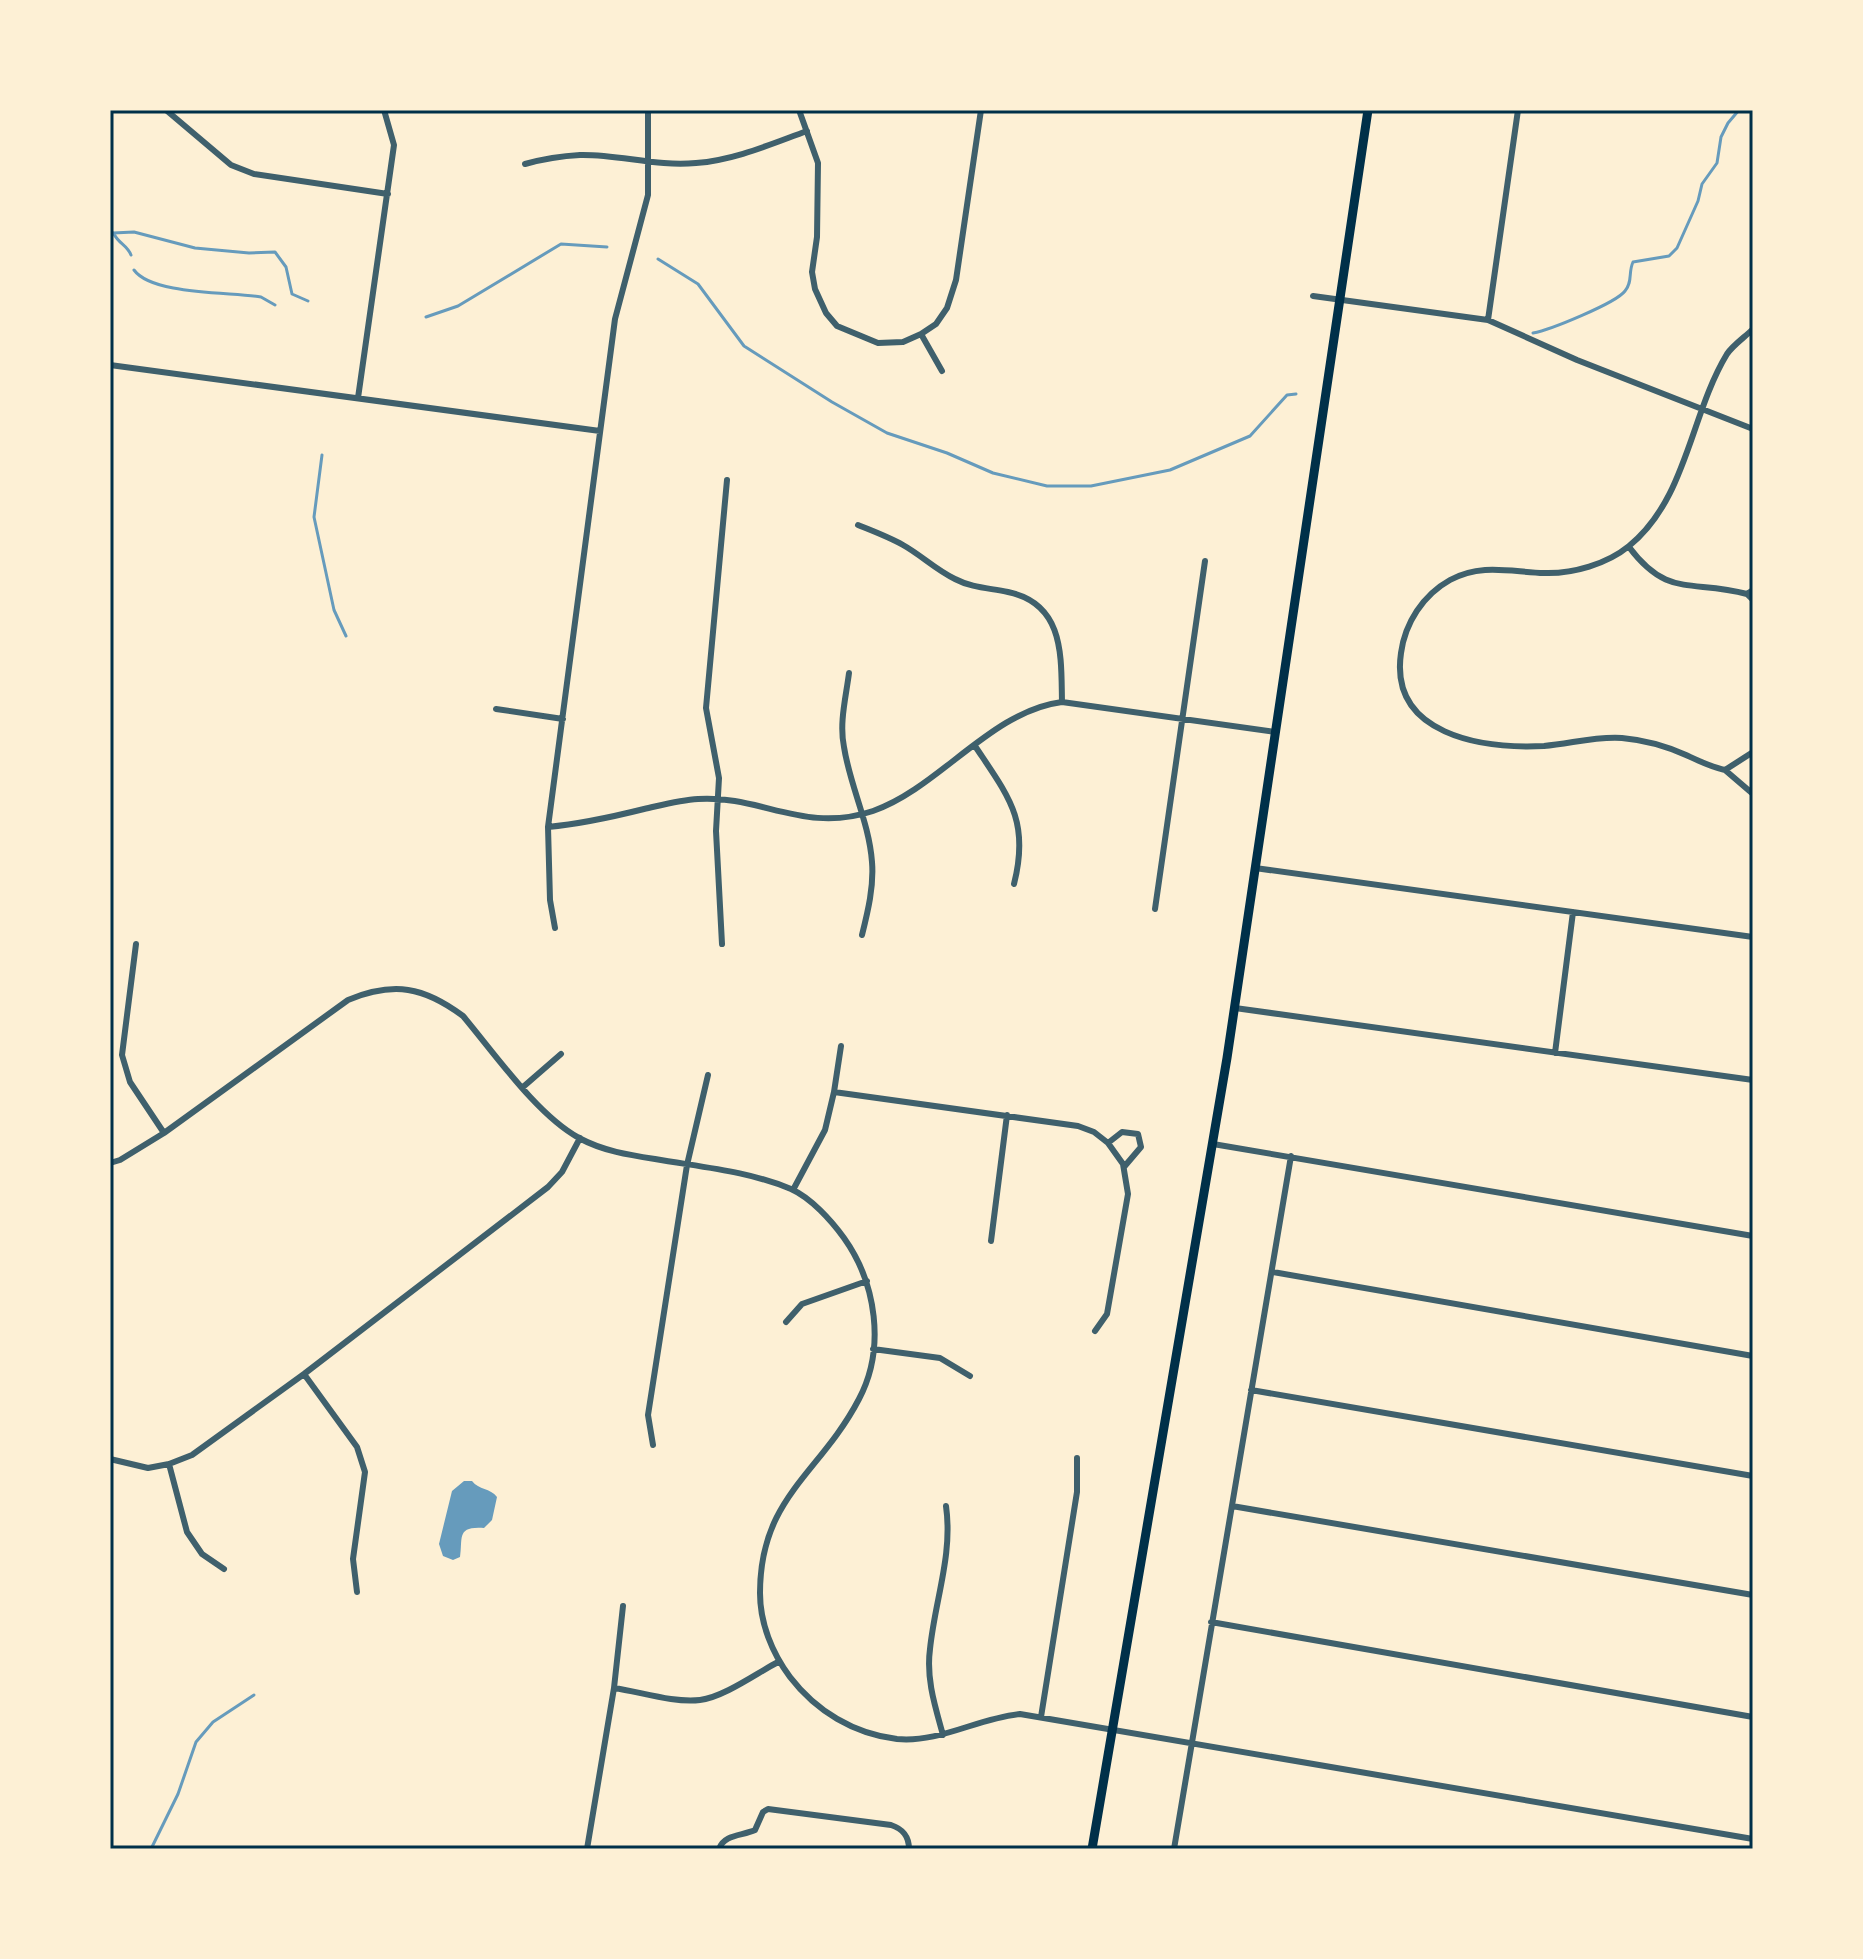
<svg xmlns="http://www.w3.org/2000/svg" width="1863" height="1959" viewBox="0 0 1863 1959" font-family="Georgia,serif">
<style>
.water{fill:#669bbc}
.lines{fill:none;stroke-linecap:round;stroke-linejoin:round}
.stream{stroke:#669bbc;stroke-width:3}
.minor{stroke:#3f606c;stroke-width:6}
.primary{stroke:#003049;stroke-width:9}
.neatline{fill:none;stroke:#003049;stroke-width:3}
</style>
<rect width="100%" height="100%" fill="#fdf0d5"/>
<!-- water -->
<path class="water" d="M 464,1481 L 472,1481 C 479,1490 490,1488 497,1497 L 492,1520 L 484,1528 C 456,1526 463,1538 460,1557 L 453,1560 L 443,1556 L 439,1544 L 452,1491 Z"/>
<g class="lines">
<!-- stream -->
<path class="stream" d="M 110,230 L 113,233 L 134,232 L 195,248 L 249,253 L 275,252 L 286,267 L 292,294 L 308,301
M 114,234 C 119,244 127,245 131,255
M 658,259 L 698,284 L 744,346 L 832,402 L 887,433 L 947,453 L 993,473 L 1047,486 L 1091,486 L 1170,470 L 1250,436 L 1287,395 L 1296,394
M 134,270 C 152,295 230,292 261,297 L 275,305
M 426,317 L 458,306 L 561,244 L 607,247
M 1533,333 C 1550,330 1616,303 1625,291 C 1633,281 1628,273 1633,262 L 1669,256 L 1677,248 L 1698,201 L 1702,184 L 1717,163 L 1721,137 L 1728,123 L 1739,110
M 322,455 L 314,517 L 334,610 L 346,636
M 151,1849 L 178,1794 L 196,1742 L 213,1722 L 254,1695"/>
<!-- minor -->
<path class="minor" d="M 166,110 L 231,165 L 254,174 L 388,194
M 799,110 L 818,163 L 817,237 L 812,272 L 815,289 L 826,313 L 837,326 L 878,343 L 903,342 L 921,334 L 936,324 L 947,308 L 956,280 L 981,110
M 525,164 C 543,159 561,156 580,155 C 618,154 657,167 696,163 C 735,160 771,144 807,131
M 1313,296 L 1488,320 L 1577,360 L 1753,429
M 1488,320 L 1518,110
M 921,334 L 942,371
M 110,365 L 600,431
M 358,398 L 394,145 L 384,110
M 858,525 C 873,531 889,537 903,545 C 921,555 936,570 955,579 C 972,588 990,588 1008,592 C 1065,604 1061,657 1062,702
M 1629,547 C 1668,599 1692,579 1747,594
M 1753,590 L 1747,594 L 1753,600
M 849,673 C 846,697 839,723 844,747 C 850,786 869,822 872,862 C 874,886 868,911 862,935
M 496,709 L 563,719
M 975,746 C 1009,797 1030,821 1014,884
M 1753,752 L 1725,770 L 1753,794
M 1725,770 C 1711,767 1699,761 1686,755 C 1666,746 1644,740 1622,738 C 1595,736 1570,744 1544,746 C 1482,749 1389,735 1401,653 C 1405,623 1423,595 1450,580 C 1482,563 1510,572 1544,573 C 1573,574 1607,564 1629,546 C 1687,499 1690,415 1727,354 C 1733,345 1745,337 1753,329
M 548,827 C 580,824 612,817 644,809 C 662,805 680,800 698,799 C 761,795 804,834 873,811 C 939,788 991,711 1062,702 L 1275,732
M 1255,868 L 1753,937
M 1155,909 L 1205,561
M 555,928 L 550,900 L 548,827 L 615,319 L 648,195 L 648,110
M 136,944 L 122,1055 L 130,1082 L 164,1133
M 722,944 L 716,831 L 719,778 L 706,708 L 727,480
M 1235,1008 L 1753,1080
M 1555,1053 L 1573,912
M 523,1087 L 561,1054
M 834,1092 L 1078,1126 L 1094,1132 L 1108,1143 L 1123,1164 L 1128,1194 L 1107,1314 L 1095,1331
M 1108,1143 L 1122,1132 L 1138,1134 L 1141,1147 L 1124,1167
M 1213,1144 L 1753,1236
M 110,1163 L 120,1160 L 164,1133 L 348,1000 C 394,981 424,987 463,1016 C 495,1054 537,1115 579,1138 C 603,1151 629,1155 655,1159 C 700,1167 748,1171 791,1189 C 811,1198 831,1220 844,1238 C 876,1283 886,1348 859,1399 C 820,1474 760,1497 760,1593 C 760,1623 772,1653 790,1677 C 816,1711 854,1734 897,1739 C 940,1743 978,1718 1020,1714 L 1753,1839
M 793,1190 L 825,1130 L 834,1092 L 841,1046
M 991,1241 L 1007,1115
M 1273,1272 L 1753,1356
M 786,1322 L 802,1304 L 867,1281
M 873,1349 L 940,1358 L 970,1376
M 304,1374 L 357,1447 L 365,1472 L 353,1559 L 357,1592
M 1251,1390 L 1753,1476
M 653,1445 L 648,1415 L 687,1165 L 708,1075
M 110,1459 L 148,1468 L 169,1464 L 192,1455 L 304,1374 L 548,1187 L 562,1172 L 580,1138
M 169,1464 L 187,1532 L 202,1554 L 224,1569
M 1232,1506 L 1753,1595
M 1211,1622 L 1753,1717
M 614,1688 C 641,1692 673,1703 700,1700 C 724,1697 757,1673 778,1662
M 1041,1717 L 1077,1492 L 1077,1458
M 943,1735 C 935,1706 926,1679 930,1649 C 935,1600 953,1555 946,1506
M 587,1849 L 614,1688 L 623,1606
M 719,1849 C 724,1834 742,1836 755,1830 L 763,1812 L 768,1809 L 891,1825 C 903,1829 909,1836 909,1849
M 1174,1849 L 1291,1156"/>
<!-- primary -->
<path class="primary" d="M 1092,1849 L 1227,1058 L 1368,110"/>
</g>
<!-- border -->
<rect width="1863" height="1959" fill="none" stroke="#fdf0d5" stroke-width="224"/>
<rect x="112" y="112" width="1639" height="1735" class="neatline"/>
</svg>
